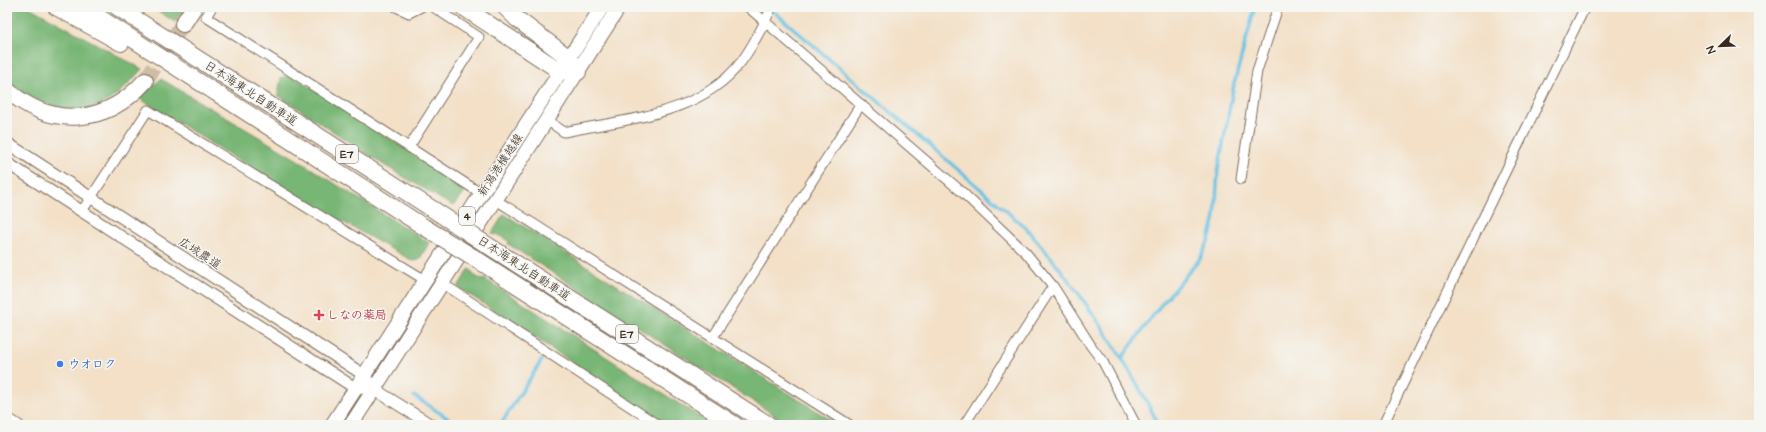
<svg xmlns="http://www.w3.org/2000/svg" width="1766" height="432" viewBox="0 0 1766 432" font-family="'Architects Daughter','Klee One',sans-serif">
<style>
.forest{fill:#78b675;stroke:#5a704a}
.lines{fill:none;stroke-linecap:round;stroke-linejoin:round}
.stream{stroke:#65c1e3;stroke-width:3.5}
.motorway-tunnel{stroke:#cebca5;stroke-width:16;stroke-dasharray:16 8;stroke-linecap:butt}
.minor-casing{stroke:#7b6a59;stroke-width:11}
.tertiary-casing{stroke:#7b6a59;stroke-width:13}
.primary-casing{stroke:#7b6a59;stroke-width:16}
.motorway-casing{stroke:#7b6a59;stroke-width:18}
.minor{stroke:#fff;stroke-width:9}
.tertiary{stroke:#fff;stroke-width:11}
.primary{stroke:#fff;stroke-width:14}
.motorway{stroke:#fff;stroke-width:16}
.motorway-bridge-casing{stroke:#7b6a59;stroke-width:18;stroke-linecap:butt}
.motorway-bridge{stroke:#fff;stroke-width:16}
.health-dot{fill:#e0444e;stroke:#f6f6f2;stroke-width:1.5}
.shop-dot{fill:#3f7fe0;stroke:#f6f6f2;stroke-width:1.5}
.labels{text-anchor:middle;stroke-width:3;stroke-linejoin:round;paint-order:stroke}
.shield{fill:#f6f6f2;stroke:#73675e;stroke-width:1}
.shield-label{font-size:11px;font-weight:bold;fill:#3b2a1e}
.street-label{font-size:12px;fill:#3b2a1e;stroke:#f6f6f2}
.health-label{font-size:12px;font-weight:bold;fill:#be3a42;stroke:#f6f6f2;text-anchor:start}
.shop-label{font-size:12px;font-weight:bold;fill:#366cbe;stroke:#f6f6f2;text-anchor:start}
</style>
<rect width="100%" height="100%" fill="#f6f6f2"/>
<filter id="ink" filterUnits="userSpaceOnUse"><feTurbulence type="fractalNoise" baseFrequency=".025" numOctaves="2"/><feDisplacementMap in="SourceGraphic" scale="8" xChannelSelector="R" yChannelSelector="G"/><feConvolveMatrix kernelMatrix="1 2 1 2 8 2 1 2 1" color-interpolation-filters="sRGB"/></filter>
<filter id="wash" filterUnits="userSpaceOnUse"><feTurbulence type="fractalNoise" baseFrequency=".012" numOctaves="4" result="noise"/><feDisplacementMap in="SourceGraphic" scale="16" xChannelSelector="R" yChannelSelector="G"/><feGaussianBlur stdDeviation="0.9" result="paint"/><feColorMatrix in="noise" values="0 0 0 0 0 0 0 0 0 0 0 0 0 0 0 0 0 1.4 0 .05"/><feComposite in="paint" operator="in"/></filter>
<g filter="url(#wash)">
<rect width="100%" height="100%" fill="#f3e0c7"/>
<!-- forest -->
<path class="forest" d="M 7,7 L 29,7 L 142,69 C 130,82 118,96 102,104 C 75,119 29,101 7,82 Z
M 152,7 L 184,7 L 175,22 Z
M 291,75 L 444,174 L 465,192 L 453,206 L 384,165 L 278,95 L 281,78 Z
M 161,79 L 296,159 L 429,243 L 419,260 L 413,261 L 289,192 L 139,98 Z
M 504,214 L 839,425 L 790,425 L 508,244 L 509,241 L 496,234 L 495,235 L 492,233 Z
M 469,269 L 472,271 L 472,274 L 482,280 L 485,279 L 712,425 L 668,425 L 458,287 Z"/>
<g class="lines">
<!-- stream -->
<path class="stream" d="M 772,10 L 1026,228 C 1079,288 1123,354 1159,425
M 1122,358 L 1160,306 L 1200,259 L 1209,240 L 1215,217 L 1218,171 L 1234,84 L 1255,7
M 414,396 L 458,425
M 500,425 L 542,360"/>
</g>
</g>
<g filter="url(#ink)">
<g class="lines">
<!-- motorway-tunnel -->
<path class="motorway-tunnel" d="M 145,81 L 183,24"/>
<defs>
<path id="minor" d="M 212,7 L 206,17 L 482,194
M 396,7 L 409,13 L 421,7
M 748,7 L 962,192 L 1026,253 L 1053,286 L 1091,346 L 1103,362 L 1136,425
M 547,120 L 564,132 C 624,119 700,116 741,62 C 753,46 763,26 772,7
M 409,147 L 479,37 L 433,7
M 1241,179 L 1257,71 L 1278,7
M 496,200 L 850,425
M 82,211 L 148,110 L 425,280
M 442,283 L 658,425
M 713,337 L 861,104
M 7,417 L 19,425
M 964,425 L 1053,286
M 1383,425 L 1585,7"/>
<path id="tertiary" d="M 7,143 L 364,375 L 374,389 L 431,425
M 7,163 L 355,388 L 363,388"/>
<path id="primary" d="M 332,425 L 602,7
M 351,425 L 619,7"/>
<path id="motorway" d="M 56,7 L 121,43
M 83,7 L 424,227
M 117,7 L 434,210
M 463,7 L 560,71 L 578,72 L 569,58 L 517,19 L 505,7
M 183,24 L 194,7
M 7,90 C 52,129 106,125 145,81
M 484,243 L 769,425
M 473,257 L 735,425"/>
</defs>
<!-- minor casing -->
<use href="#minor" class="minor-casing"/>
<!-- tertiary casing -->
<use href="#tertiary" class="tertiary-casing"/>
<!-- primary casing -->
<use href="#primary" class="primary-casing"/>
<!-- motorway casing -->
<use href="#motorway" class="motorway-casing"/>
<!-- minor -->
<use href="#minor" class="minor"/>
<!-- tertiary -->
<use href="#tertiary" class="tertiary"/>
<!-- primary -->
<use href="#primary" class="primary"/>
<!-- motorway -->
<use href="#motorway" class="motorway"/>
<defs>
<path id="motorway-bridge" d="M 434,210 L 484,243
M 424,227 L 473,257"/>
</defs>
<!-- motorway-bridge casing -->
<use href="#motorway-bridge" class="motorway-bridge-casing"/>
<!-- motorway-bridge -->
<use href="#motorway-bridge" class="motorway-bridge"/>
</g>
</g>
<!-- markers -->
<path class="health-dot" d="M317 309h4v4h4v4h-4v4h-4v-4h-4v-4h4z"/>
<circle class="shop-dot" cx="60" cy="364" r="4"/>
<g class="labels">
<!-- shield labels -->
<g class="shield">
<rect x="336" y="145" width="22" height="18" rx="3"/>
<rect x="459" y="207" width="16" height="18" rx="3"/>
<rect x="616" y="325" width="22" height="18" rx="3"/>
</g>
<g class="shield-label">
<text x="347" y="158">E7</text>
<text x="467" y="220">4</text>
<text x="627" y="338">E7</text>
</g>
<!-- street labels -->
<g class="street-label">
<text transform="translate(251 93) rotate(33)" y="4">日本海東北自動車道</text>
<text transform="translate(500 165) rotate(-57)" y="4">新潟港横越線</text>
<text transform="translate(200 253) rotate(33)" y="4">広域農道</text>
<text transform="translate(524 268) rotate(33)" y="4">日本海東北自動車道</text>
</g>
<!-- health labels -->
<g class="health-label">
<text x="327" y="319">しなの薬局</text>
</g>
<!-- shop labels -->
<g class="shop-label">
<text x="68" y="368">ウオロク</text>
</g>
</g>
<!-- margin -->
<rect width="1766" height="432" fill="none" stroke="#f6f6f2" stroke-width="24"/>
<!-- north arrow -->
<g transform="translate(1720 46) rotate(247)" stroke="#f6f6f2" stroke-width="3" paint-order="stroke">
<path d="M0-3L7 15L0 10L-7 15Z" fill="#3b2a1e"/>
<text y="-6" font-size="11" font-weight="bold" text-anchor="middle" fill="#3b2a1e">N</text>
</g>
</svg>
